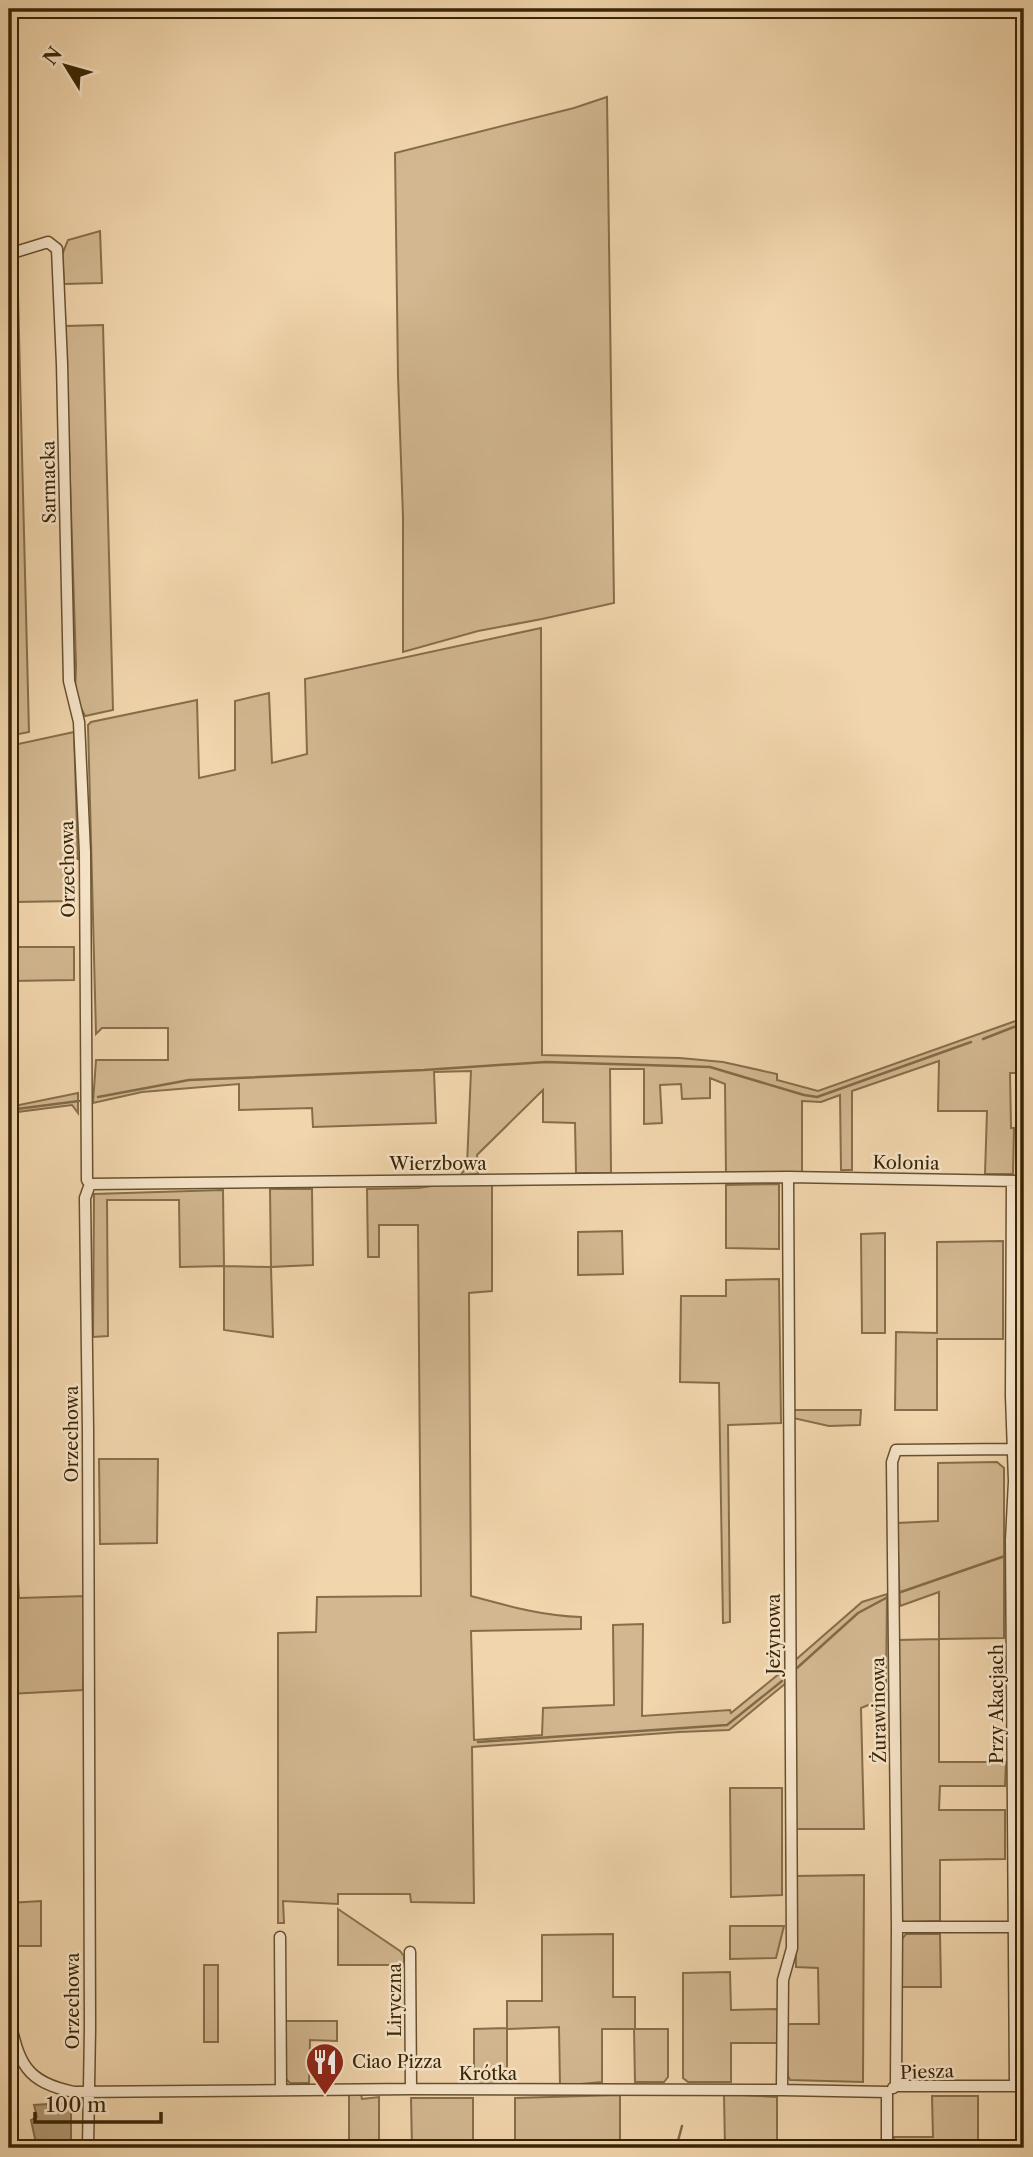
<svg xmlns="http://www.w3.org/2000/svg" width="1033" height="2157" viewBox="0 0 1033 2157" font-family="'Libre Caslon Text',serif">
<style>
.green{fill:#d2b790;stroke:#866e4a;stroke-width:2}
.water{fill:#b29973;stroke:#826b47;stroke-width:2}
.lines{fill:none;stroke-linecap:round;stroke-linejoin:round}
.stream{stroke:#826b47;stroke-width:2.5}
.street-casing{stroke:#67512f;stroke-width:13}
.street{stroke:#f6e4c9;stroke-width:10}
.labels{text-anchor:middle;stroke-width:5;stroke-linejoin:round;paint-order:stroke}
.street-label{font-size:18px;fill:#392505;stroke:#f6e4c9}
.poi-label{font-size:18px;fill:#392505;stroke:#f6e4c9;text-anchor:start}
</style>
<rect width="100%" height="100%" fill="#f1d5ac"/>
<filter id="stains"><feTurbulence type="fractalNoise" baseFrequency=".00286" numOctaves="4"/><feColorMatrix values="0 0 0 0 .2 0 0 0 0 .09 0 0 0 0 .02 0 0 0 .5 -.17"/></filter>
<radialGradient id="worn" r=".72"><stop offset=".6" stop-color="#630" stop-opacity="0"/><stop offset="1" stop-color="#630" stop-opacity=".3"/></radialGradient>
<!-- green -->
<path class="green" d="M 607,97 L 614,603 L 542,619 L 478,631 L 403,652 L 403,517 L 398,376 L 395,153 L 574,108 Z
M 100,231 L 102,283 L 64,284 L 62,255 L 68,240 Z
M 17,255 L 29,732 L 9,736 L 9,257 Z
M 103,325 L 113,710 L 85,716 L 75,696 L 76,665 L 65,326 Z
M 541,628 L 542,1055 L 680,1058 L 723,1062 L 777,1074 L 777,1080 L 818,1091 L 1024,1018 L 1024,1073 L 1010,1073 L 1011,1128 L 1014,1128 L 1013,1174 L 985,1174 L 987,1111 L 938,1111 L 939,1061 L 852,1091 L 852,1170 L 841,1170 L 840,1095 L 821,1102 L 802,1101 L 802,1174 L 726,1174 L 725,1084 L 710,1078 L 710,1098 L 682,1099 L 681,1084 L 660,1085 L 662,1123 L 644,1124 L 644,1069 L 610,1069 L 611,1173 L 576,1173 L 575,1123 L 543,1122 L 543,1090 L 477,1155 L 478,1174 L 461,1175 L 467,1165 L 471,1071 L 434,1072 L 436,1123 L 313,1127 L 312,1108 L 239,1110 L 239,1084 L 142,1092 L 93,1103 L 96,1060 L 168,1060 L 168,1028 L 102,1028 L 96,1034 L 88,725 L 91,722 L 197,700 L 199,778 L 235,770 L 235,701 L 269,693 L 272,763 L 307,754 L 305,679 Z
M 74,732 L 78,859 L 73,857 L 73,901 L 15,902 L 14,947 L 74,947 L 74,980 L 9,981 L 9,746 Z
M 78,1093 L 78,1113 L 72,1105 L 9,1113 L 9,1107 Z
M 779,1184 L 779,1249 L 726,1248 L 726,1185 Z
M 438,1185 L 492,1185 L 492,1291 L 469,1293 L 471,1596 C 508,1606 543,1616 581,1617 L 581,1629 L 471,1631 L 474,1740 L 542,1735 L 543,1708 L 614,1705 L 613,1625 L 643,1624 L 642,1716 L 730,1710 L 731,1713 L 785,1669 L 786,1683 L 729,1730 L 679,1732 L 472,1747 L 474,1903 L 411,1902 L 410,1894 L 338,1894 L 338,1904 L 283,1901 L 284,1923 L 278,1923 L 278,1633 L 316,1632 L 317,1597 L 421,1596 L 418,1225 L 379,1225 L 379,1257 L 368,1257 L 367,1189 L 418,1188 Z
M 270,1189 L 312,1189 L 313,1265 L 271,1267 L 273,1337 L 224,1330 L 224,1266 L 180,1267 L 179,1200 L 107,1200 L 108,1336 L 93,1337 L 94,1194 L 223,1190 L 224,1266 L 271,1267 Z
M 622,1231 L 623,1274 L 578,1275 L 578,1232 Z
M 885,1233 L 885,1333 L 862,1333 L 861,1234 Z
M 1003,1241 L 1003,1339 L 937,1339 L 937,1410 L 895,1410 L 896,1332 L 937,1333 L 937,1242 Z
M 779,1279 L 781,1423 L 728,1425 L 730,1622 L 723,1623 L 719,1383 L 680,1382 L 681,1296 L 726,1296 L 726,1280 Z
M 1017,1401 L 1024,1401 L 1024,1556 L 1015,1558 Z
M 793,1410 L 861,1410 L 860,1425 L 829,1426 L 793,1418 Z
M 99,1459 L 158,1459 L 157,1543 L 100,1544 Z
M 997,1462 L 1004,1468 L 1004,1638 L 939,1639 L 939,1762 L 1006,1762 L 1005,1786 L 940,1786 L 939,1810 L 1005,1810 L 1005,1859 L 940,1860 L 940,1921 L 904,1922 L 900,1917 L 899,1640 L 939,1639 L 939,1592 L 900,1606 L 897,1523 L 938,1521 L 938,1463 Z
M 9,1543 L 16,1543 L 19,1598 L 86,1596 L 83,1690 L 9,1694 Z
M 887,1594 L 886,1698 L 861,1708 L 864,1829 L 794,1829 L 792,1663 L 862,1602 Z
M 730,1788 L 782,1788 L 782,1895 L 731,1897 Z
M 864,1875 L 863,2082 L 790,2080 L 788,2076 L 786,2026 L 790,2024 L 819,2024 L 818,1968 L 796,1967 L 795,1876 Z
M 41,1901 L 41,1946 L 11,1946 L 9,1903 Z
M 338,1909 L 400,1951 L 404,1956 L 404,1965 L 338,1965 Z
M 730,1926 L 784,1926 L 776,1958 L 730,1959 Z
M 613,1934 L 613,1997 L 635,1997 L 635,2029 L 668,2029 L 668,2077 L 664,2082 L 635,2082 L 634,2029 L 602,2029 L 602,2082 L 560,2086 L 559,2027 L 507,2029 L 507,2085 L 474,2087 L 474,2029 L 507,2028 L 507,2001 L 542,2001 L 542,1935 Z
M 906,1934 L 940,1934 L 941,1987 L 901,1987 L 901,1940 Z
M 204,1965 L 218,1965 L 218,2042 L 204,2042 Z
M 730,1972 L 731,2010 L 779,2009 L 779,2043 L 731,2043 L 731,2082 L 688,2082 L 683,2078 L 683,1973 Z
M 284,2021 L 337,2021 L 337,2041 L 310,2040 L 309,2083 L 290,2083 L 285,2078 Z
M 349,2093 L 361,2094 L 362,2099 L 379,2097 L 379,2148 L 349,2148 Z
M 724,2094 L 777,2097 L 777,2148 L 725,2148 Z
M 620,2095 L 620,2144 L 603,2145 L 602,2148 L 573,2148 L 573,2146 L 515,2146 L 515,2098 Z
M 932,2096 L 978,2096 L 978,2148 L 894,2148 L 894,2137 L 933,2137 Z
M 411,2098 L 473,2098 L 473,2148 L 412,2148 Z"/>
<!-- water -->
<path class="water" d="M 64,2103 L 71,2112 L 71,2148 L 37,2148 L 31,2120 L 37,2117 L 34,2105 Z"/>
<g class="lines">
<!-- stream -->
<path class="stream" d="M 983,1039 L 1024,1023
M 98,1097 L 189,1080 L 424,1070 L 546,1062 L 710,1067 L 804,1095 L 817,1097 L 971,1042
M 9,1110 L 79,1101
M 1021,1549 L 1024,1548
M 898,1593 L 1005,1556
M 797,1668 L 858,1613 L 886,1598
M 478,1742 L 727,1725 L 782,1681
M 676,2148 L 682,2126"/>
<defs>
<path id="street" d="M 9,254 L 48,242 L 57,249 L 62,364 L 69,681 L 79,722 L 85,853 L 87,1180 L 90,1184 L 85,1198 L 88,1430 L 90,2028 L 88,2148
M 1012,1181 L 1011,1396 L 1014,1481 L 1011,1540 L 1015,2086
M 90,1184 L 788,1177 L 1024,1181
M 1012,1323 L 1024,1323
M 897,1927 L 1024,1927
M 280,1937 L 281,2090
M 410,1952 L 411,2089
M 9,2017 C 19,2063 25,2082 74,2092 L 411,2089 L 782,2090 L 887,2092
M 896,2086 L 897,1927 L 892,1462 L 896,1450 L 1013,1449
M 893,2088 L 896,2086 L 1015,2086 L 1024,2089
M 782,2090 L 783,1980 L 792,1948 L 788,1177
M 887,2148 L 887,2092"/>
</defs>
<!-- street casing -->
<use href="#street" class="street-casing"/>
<!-- street -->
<use href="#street" class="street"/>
</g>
<!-- icons -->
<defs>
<symbol id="restaurant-pin" viewBox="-11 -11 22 30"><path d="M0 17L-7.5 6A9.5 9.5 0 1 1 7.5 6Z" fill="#8f2418" stroke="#f6e4c9"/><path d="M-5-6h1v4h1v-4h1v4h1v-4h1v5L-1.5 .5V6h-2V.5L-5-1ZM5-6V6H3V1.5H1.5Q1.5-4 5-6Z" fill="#fff"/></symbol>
</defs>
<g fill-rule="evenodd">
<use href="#restaurant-pin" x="303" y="2040" width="44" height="60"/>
</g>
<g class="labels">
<!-- street labels -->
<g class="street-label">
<text transform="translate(49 482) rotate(-91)" y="6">Sarmacka</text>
<text transform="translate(68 869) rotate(-91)" y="6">Orzechowa</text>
<text transform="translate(906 1163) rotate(1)" y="6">Kolonia</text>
<text x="438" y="1170">Wierzbowa</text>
<text transform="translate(72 1434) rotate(-90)" y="6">Orzechowa</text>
<text transform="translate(774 1634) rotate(-90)" y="6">Jeżynowa</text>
<text transform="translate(997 1704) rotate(-90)" y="6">Przy Akacjach</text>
<text transform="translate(879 1710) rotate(-91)" y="6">Żurawinowa</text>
<text transform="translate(395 2000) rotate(-90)" y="6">Liryczna</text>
<text transform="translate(73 2001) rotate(-90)" y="6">Orzechowa</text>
<text transform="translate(927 2072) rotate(-2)" y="6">Piesza</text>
<text x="488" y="2080">Krótka</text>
</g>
<!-- poi labels -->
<g class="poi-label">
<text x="352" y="2068">Ciao Pizza</text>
</g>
</g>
<!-- margin -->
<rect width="1033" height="2157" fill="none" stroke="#f1d5ac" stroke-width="35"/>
<rect x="10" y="10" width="1012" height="2136" fill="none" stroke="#392505" stroke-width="3.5"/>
<rect x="18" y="18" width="998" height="2122" fill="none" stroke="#392505" stroke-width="2"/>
<!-- north arrow -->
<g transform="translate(66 66) rotate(307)" stroke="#f6e4c9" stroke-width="5" paint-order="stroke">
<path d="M0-5L12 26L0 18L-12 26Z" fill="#392505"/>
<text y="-10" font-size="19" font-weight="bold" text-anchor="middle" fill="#392505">N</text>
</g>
<!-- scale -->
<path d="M35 2112v10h126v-10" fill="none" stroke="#392505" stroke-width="3.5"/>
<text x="46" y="2112" font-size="21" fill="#392505" stroke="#f6e4c9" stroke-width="5" paint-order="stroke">100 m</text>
<rect width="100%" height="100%" filter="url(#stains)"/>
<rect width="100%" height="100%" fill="url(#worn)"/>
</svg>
